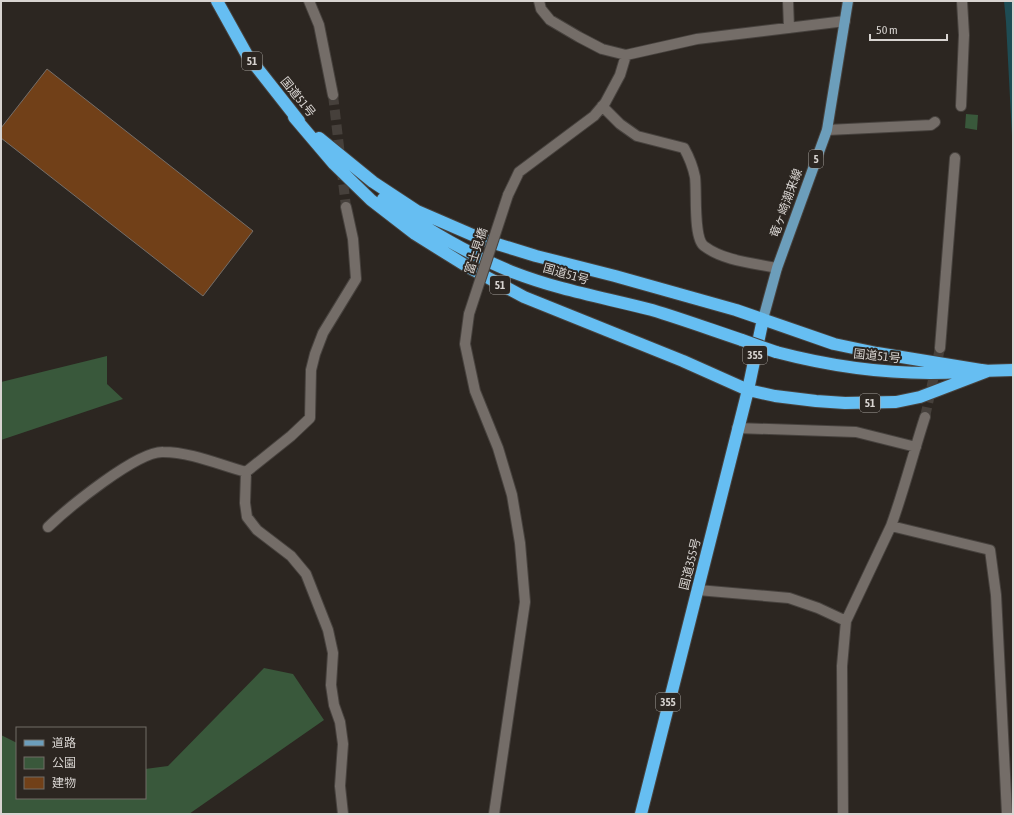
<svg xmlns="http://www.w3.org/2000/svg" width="1014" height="815" viewBox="0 0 1014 815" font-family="'Asap Condensed','Noto Sans JP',sans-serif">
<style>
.green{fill:#39583b}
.water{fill:#1e4c54}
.building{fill:#714018;stroke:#756e69}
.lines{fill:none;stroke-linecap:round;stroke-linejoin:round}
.minor-tunnel{stroke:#46403b;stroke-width:10;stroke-dasharray:10 5;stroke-linecap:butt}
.minor-casing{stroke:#47423e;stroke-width:12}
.major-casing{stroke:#47423e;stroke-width:12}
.highway-casing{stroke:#47423e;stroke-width:14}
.minor{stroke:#746d68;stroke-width:10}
.major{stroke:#6c9ebb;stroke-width:10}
.highway{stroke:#66bef2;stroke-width:12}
.minor-bridge-casing{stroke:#47423e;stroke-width:12;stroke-linecap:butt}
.highway-bridge-casing{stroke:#47423e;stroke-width:14;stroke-linecap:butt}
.minor-bridge{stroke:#746d68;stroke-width:10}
.highway-bridge{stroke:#66bef2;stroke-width:12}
.labels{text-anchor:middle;stroke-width:4;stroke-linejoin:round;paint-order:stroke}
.shield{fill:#2c2621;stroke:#a4a09c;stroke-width:1}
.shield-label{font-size:11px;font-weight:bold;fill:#d8d4d1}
.street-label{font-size:12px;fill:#d8d4d1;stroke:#2c2621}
</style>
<rect width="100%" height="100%" fill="#2c2621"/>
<!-- green -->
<path class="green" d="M 966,114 L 978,115 L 977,130 L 965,128 Z
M 107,356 L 107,384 L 123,399 L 1,440 L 1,382 Z
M 264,668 L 293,674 L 324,720 L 189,814 L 1,814 L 1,735 L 17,743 L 17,798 L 145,798 L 145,769 L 168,766 Z"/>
<!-- water -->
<path class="water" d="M 1004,1 L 1013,1 L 1013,155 L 1006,22 Z"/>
<!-- building -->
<path class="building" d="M 47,69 L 253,231 L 203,296 L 1,138 L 1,128 Z"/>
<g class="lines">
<!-- minor-tunnel -->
<path class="minor-tunnel" d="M 333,95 L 346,207
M 925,417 L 940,348"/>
<defs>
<path id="minor" d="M 309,1 L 319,25 L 333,95
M 539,1 L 541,9 L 550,20 L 579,37 L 602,49 L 626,55 L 697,39 L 845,21
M 788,1 L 789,28
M 602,106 L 620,124 L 637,136 L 684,148 C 689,157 693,167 695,177 C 697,191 693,238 704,246 C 724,261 753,263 777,268
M 961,106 L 964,35 L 962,1
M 827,130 L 931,125 L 935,122
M 508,195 L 519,172 L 594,116 L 605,103 L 620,75 L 626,55
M 469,314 L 465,344 L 475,391 L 498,448 L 512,495 L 520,543 L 525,602 L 494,814
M 940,348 L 955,158
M 737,428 L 856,432 L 916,447
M 891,526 C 904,490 913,454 925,417
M 48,527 C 68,508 137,451 163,452 C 191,452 220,465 246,472
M 698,590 L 789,598 L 818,608 L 846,621 L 891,526 L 990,550 L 996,595 L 1007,814
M 343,814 L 340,786 L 343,744 L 340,722 L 334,705 L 331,685 L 333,653 L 328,630 L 306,574 L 291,556 L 257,530 L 247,517 L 245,503 L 246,472 L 291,436 L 310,418 L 311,370 L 315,354 L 323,333 L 356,279 L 353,239 L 346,207
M 843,814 L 842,666 L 846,621"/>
<path id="major" d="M 763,319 L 777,268 L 827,130 L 848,1"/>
<path id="highway" d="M 217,1 L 247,55 L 299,121
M 294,117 L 334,164 L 371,200 L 415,234 L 468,267 L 524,297 L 683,361 L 748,390 L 775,396 L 816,401 L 845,403 L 896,402 L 920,397 L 988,371
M 319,138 L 373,182 L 417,211 L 484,240 L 536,256 L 615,276 L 736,310 L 834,344 L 877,353 L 987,371
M 383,199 C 424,228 467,254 515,273 C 559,290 606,298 652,310 C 682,319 712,330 742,340
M 776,352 C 837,368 898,376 962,372
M 980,371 L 1013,370
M 641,814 L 748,390 L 763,319"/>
</defs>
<!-- minor casing -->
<use href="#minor" class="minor-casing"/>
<!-- major casing -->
<use href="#major" class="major-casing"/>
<!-- highway casing -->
<use href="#highway" class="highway-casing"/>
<!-- minor -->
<use href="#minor" class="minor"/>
<!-- major -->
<use href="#major" class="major"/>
<!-- highway -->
<use href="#highway" class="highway"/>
<defs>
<path id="minor-bridge" d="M 469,314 L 508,195"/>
<path id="highway-bridge" d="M 742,340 L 776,352"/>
</defs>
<!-- minor-bridge casing -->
<use href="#minor-bridge" class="minor-bridge-casing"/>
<!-- highway-bridge casing -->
<use href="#highway-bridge" class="highway-bridge-casing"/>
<!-- minor-bridge -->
<use href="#minor-bridge" class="minor-bridge"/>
<!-- highway-bridge -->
<use href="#highway-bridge" class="highway-bridge"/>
</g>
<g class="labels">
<!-- shield labels -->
<g class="shield">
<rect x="242" y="52" width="20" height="18" rx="3"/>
<rect x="809" y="150" width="14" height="18" rx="3"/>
<rect x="490" y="276" width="20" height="18" rx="3"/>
<rect x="743" y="346" width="24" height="18" rx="3"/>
<rect x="860" y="394" width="20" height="18" rx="3"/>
<rect x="656" y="693" width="24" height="18" rx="3"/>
</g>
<g class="shield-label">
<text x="252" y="65">51</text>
<text x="816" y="163">5</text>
<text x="500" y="289">51</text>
<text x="755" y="359">355</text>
<text x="870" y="407">51</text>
<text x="668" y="706">355</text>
</g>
<!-- street labels -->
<g class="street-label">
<text transform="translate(298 97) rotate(51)" y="4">国道51号</text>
<text transform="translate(786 203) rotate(-70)" y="4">竜ヶ崎潮来線</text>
<text transform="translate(476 251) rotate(-72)" y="4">富士見橋</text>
<text transform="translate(566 274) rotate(16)" y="4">国道51号</text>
<text transform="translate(877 356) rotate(6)" y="4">国道51号</text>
<text transform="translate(690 564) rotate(-76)" y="4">国道355号</text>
</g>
</g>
<!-- border -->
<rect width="1014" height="815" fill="none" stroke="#d8d4d1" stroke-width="4"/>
<!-- legend -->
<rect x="16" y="727" width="130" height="72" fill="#2c2621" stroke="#716c67"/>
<rect x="24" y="740" width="20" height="6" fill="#6c9ebb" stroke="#716c67"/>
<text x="52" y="747" font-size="12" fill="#d8d4d1">道路</text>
<rect x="24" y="757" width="20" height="12" fill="#39583b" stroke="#716c67"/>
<text x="52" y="767" font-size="12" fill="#d8d4d1">公園</text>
<rect x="24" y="777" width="20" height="12" fill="#714018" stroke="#716c67"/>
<text x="52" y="787" font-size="12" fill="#d8d4d1">建物</text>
<!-- scale -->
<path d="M870 34v6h77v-6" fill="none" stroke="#d8d4d1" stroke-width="2"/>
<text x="876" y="34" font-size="12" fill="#d8d4d1" stroke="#2c2621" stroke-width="3" paint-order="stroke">50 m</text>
</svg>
